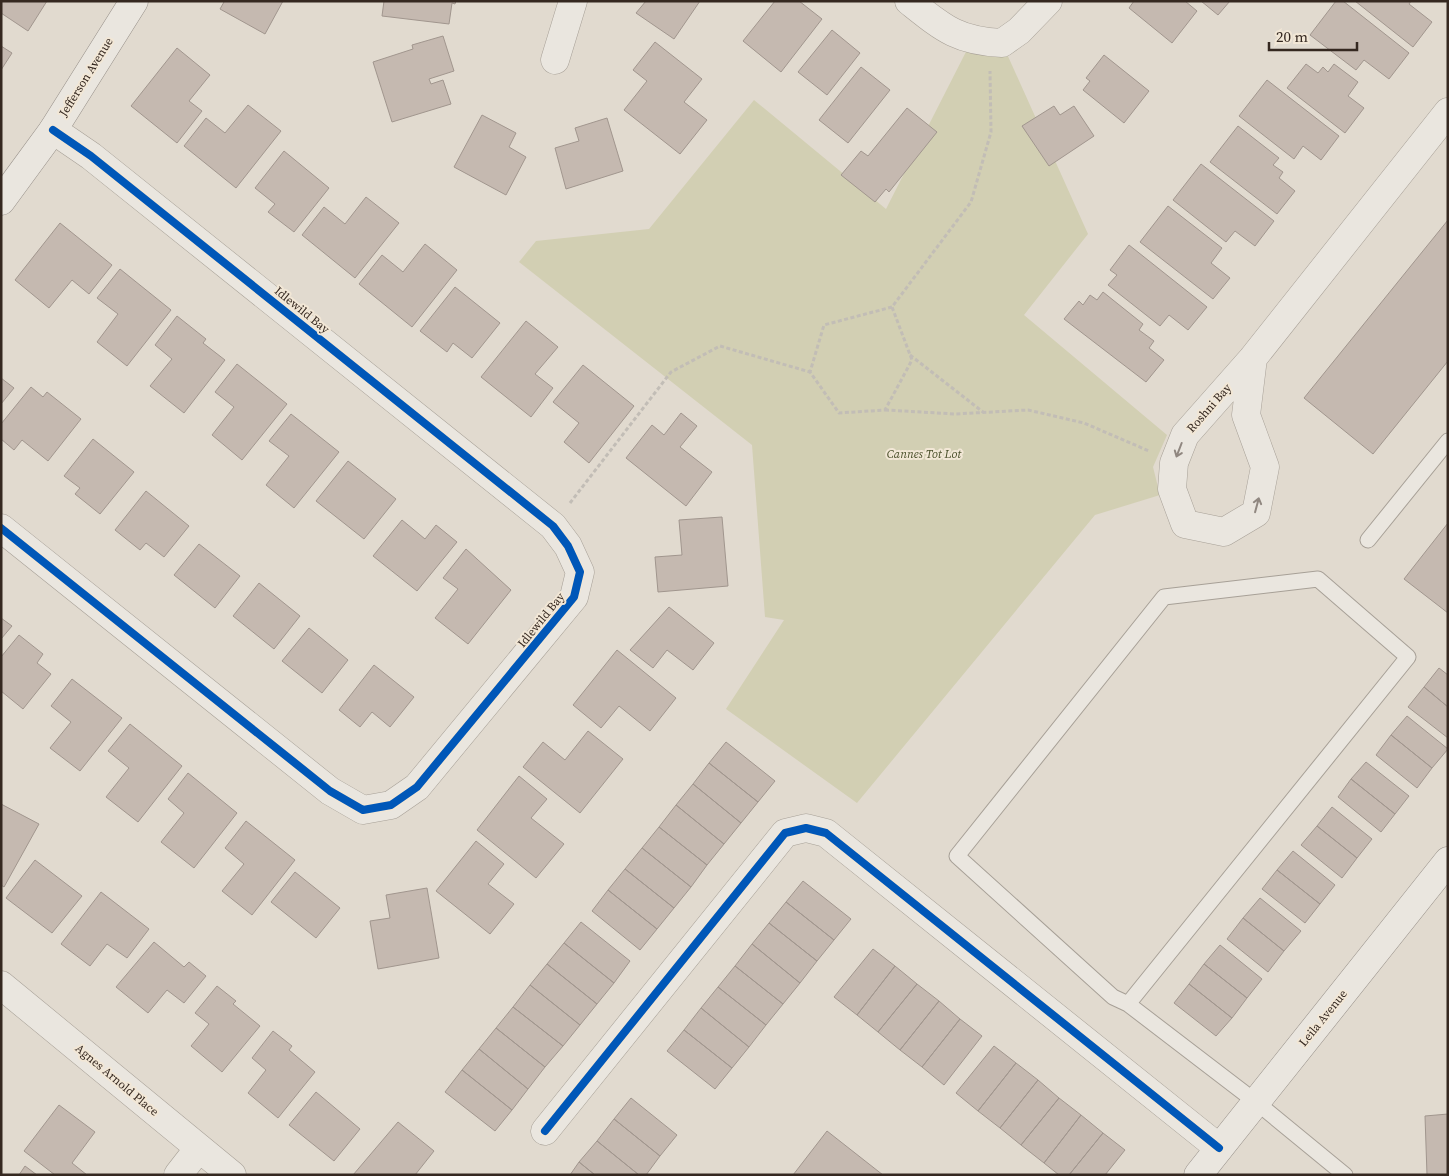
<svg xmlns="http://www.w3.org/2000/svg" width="1449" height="1176" viewBox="0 0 1449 1176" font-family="'Source Serif 4',serif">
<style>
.green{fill:#d2cfb3}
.building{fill:#c5b9b0;stroke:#a1968e}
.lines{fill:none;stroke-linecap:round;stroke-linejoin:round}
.lane-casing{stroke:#a7a097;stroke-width:17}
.street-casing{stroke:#a7a097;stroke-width:29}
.secondary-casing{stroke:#968f88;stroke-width:29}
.path{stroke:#c2bdb6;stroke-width:3;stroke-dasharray:4 2.5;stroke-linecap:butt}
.lane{stroke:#eae6df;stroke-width:15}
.street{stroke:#eae6df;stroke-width:28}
.secondary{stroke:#eae6df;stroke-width:28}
.cycleway-casing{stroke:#f2e7d6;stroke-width:11}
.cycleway{stroke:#0057b8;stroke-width:8}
.oneway{stroke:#908780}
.labels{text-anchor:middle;stroke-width:4;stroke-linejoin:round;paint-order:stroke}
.street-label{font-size:12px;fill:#352820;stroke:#f2e7d6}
.park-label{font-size:12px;font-style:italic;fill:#494f29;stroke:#f2e7d6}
</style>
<rect width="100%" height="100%" fill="#e1dacf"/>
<!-- green -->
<path class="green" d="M 972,40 L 1002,43 L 1088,234 L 1024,315 L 1167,435 L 1153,467 L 1160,495 L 1095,515 L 857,803 L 726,709 L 784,620 L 765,617 L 752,445 L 519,262 L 536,241 L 649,229 L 754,100 L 886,209 Z"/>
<!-- building -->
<path class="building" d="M 1,1 L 47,1 L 28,31 L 1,13 Z
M 221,1 L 283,1 L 265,34 L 220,9 L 224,2 Z
M 384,1 L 456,1 L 455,4 L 452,3 L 449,24 L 382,16 Z
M 646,1 L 700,1 L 674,39 L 636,13 Z
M 775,1 L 799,1 L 822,19 L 781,72 L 743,41 Z
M 1134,1 L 1185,1 L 1197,11 L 1172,43 L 1129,8 Z
M 1201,1 L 1230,1 L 1218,15 Z
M 1336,1 L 1343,1 L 1409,53 L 1389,79 L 1364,60 L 1356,70 L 1310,35 Z
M 1355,1 L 1411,1 L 1409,4 L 1432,22 L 1413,47 Z
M 832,30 L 860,53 L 827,95 L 798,72 Z
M 443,36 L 454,71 L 429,79 L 431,84 L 443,80 L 451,104 L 392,122 L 373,62 L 413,49 L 412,45 Z
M 655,42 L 702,79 L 684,102 L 707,120 L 680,154 L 624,110 L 647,81 L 633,70 Z
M 1,46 L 12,53 L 1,70 Z
M 177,48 L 210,75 L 189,101 L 202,111 L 177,143 L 131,106 Z
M 1104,55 L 1149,91 L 1124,123 L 1083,90 L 1090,81 L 1086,78 Z
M 1306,64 L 1318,73 L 1323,67 L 1328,72 L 1334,64 L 1358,82 L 1348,96 L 1364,108 L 1345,133 L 1287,88 Z
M 861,67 L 890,90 L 848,143 L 819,120 Z
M 1267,80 L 1339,136 L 1321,160 L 1303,146 L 1294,159 L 1239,116 Z
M 248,105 L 281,131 L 236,188 L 184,146 L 206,118 L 225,133 Z
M 1054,106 L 1060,115 L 1074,106 L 1094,136 L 1049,166 L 1022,126 Z
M 907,108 L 937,132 L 889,192 L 886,189 L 875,202 L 841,175 L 861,151 L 868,156 Z
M 482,115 L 516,133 L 509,147 L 526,157 L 506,195 L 454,167 Z
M 607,118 L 623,171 L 566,189 L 555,148 L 579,141 L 575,128 Z
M 1238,126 L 1279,158 L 1273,165 L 1283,172 L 1279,178 L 1295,191 L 1277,214 L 1210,162 Z
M 284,151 L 329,188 L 294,232 L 268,212 L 275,204 L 255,188 Z
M 1201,164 L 1274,221 L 1255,246 L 1235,231 L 1226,242 L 1173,200 Z
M 366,197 L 399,223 L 355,278 L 302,235 L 324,207 L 345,224 Z
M 1168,206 L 1222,248 L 1211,263 L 1230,278 L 1213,299 L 1140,242 Z
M 1448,220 L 1448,361 L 1373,454 L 1304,398 Z
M 60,223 L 112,265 L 89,294 L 72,280 L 49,308 L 15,280 Z
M 425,244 L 457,270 L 412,327 L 359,284 L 382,255 L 403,272 Z
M 1129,245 L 1207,307 L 1188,330 L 1169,315 L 1160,326 L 1108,285 L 1117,275 L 1110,270 Z
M 120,269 L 171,310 L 127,366 L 97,342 L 118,314 L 97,298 Z
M 455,287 L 500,323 L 472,358 L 453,343 L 447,352 L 420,331 Z
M 1103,292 L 1143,324 L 1139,330 L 1154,341 L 1149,348 L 1164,360 L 1146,382 L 1064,319 L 1079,301 L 1083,305 L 1090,295 L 1097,300 Z
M 177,316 L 206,339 L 203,343 L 225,360 L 184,413 L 150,386 L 172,359 L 155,345 Z
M 526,321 L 558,347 L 535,374 L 553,388 L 531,417 L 481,377 Z
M 237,364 L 287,404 L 242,460 L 212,435 L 234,407 L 215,392 Z
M 583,365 L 634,406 L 589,463 L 564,442 L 579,423 L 553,402 Z
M 1,378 L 14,388 L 1,404 Z
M 31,387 L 43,397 L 47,392 L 81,419 L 48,461 L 22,440 L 14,450 L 1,439 L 1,424 Z
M 681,413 L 697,426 L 680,447 L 712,472 L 686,506 L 626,458 L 652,425 L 664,435 Z
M 291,414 L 339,452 L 294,508 L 266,485 L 289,456 L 269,441 Z
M 93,439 L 134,472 L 100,514 L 75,494 L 80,488 L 64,476 Z
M 348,461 L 396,499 L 364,539 L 316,501 Z
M 146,491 L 189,526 L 164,557 L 146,543 L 140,550 L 115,530 Z
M 722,517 L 728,586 L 658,592 L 655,557 L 682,555 L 679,520 Z
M 402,520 L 425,539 L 436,525 L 457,542 L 417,591 L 373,556 Z
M 1448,523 L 1448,613 L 1404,579 Z
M 199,544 L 240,576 L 215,608 L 174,575 Z
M 466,549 L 511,590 L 468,644 L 435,618 L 458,589 L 443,578 Z
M 259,583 L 300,616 L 274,649 L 233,616 Z
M 669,607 L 714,643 L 693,670 L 667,650 L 653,668 L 630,650 Z
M 1,618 L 12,626 L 1,639 Z
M 309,628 L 348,660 L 322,693 L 282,661 Z
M 19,635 L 43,654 L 37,663 L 51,674 L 23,709 L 1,691 L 1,657 Z
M 617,650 L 676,698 L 650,731 L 619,706 L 601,728 L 573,705 Z
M 374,665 L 414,697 L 390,727 L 372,712 L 360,727 L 339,710 Z
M 1439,668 L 1448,675 L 1448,707 L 1424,687 Z
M 72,679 L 122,718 L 80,771 L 50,748 L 71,722 L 51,706 Z
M 1424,687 L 1448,707 L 1448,738 L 1408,707 Z
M 1407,716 L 1448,749 L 1432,768 L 1391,735 Z
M 130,724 L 182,766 L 138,822 L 106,797 L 129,768 L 108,751 Z
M 588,731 L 623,759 L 580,813 L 523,767 L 543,742 L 565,760 Z
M 1391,735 L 1432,768 L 1417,788 L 1376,755 Z
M 726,742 L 775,781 L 758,802 L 709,763 Z
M 1366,762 L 1409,796 L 1395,814 L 1351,779 Z
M 709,763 L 758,802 L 741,823 L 693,784 Z
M 188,773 L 237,813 L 194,868 L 161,842 L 184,813 L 168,799 Z
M 519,776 L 547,799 L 531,818 L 564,844 L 536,878 L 477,830 Z
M 1351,779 L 1395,814 L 1381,832 L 1338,797 Z
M 693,784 L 741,823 L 724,844 L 676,805 Z
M 1,804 L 39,824 L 4,887 L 1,885 Z
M 676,805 L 724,844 L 707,865 L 659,827 Z
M 1332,807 L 1372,839 L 1357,858 L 1317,826 Z
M 246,821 L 295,860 L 252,915 L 222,891 L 244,864 L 225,848 Z
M 1317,826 L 1357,858 L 1342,878 L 1301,845 Z
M 659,827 L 707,865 L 691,887 L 642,848 Z
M 476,841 L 504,864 L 488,884 L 514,904 L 490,934 L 436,891 Z
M 642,848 L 691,887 L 674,908 L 625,869 Z
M 1293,851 L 1335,885 L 1320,904 L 1277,870 Z
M 35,860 L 82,896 L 52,933 L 6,898 Z
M 625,869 L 674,908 L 657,929 L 608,890 Z
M 1277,870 L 1320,904 L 1305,923 L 1262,889 Z
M 295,872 L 340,908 L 316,938 L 271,902 Z
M 803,881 L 851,919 L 834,940 L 786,902 Z
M 427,888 L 439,958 L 378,969 L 370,921 L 390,918 L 386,895 Z
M 608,890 L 657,929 L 640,950 L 592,911 Z
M 101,892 L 149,929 L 127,958 L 107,944 L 90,966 L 61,944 Z
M 1260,898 L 1301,931 L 1284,951 L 1243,918 Z
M 786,902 L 834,940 L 817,961 L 769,923 Z
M 1243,918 L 1284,951 L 1268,972 L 1227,939 Z
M 581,922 L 630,961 L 614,983 L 564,943 Z
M 769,923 L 817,961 L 800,983 L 752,944 Z
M 154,942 L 184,967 L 189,962 L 206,976 L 184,1003 L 167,990 L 148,1013 L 116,987 Z
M 564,943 L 614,983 L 597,1004 L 547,964 Z
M 752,944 L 800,983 L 783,1004 L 735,966 Z
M 1220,945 L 1262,979 L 1247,998 L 1204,964 Z
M 873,949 L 895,966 L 857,1015 L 834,997 Z
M 547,964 L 597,1004 L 580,1025 L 530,985 Z
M 1204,964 L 1247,998 L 1232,1018 L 1189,984 Z
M 735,966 L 783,1004 L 766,1025 L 718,987 Z
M 895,966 L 917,984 L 878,1032 L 857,1015 Z
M 917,984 L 939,1001 L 900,1050 L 878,1032 Z
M 1189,984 L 1232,1018 L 1216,1036 L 1174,1003 Z
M 530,985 L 580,1025 L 563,1046 L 513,1007 Z
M 217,986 L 236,1001 L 233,1004 L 260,1026 L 222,1072 L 191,1046 L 209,1024 L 195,1013 Z
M 718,987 L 766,1025 L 749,1047 L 701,1008 Z
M 939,1001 L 960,1019 L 922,1067 L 900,1050 Z
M 513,1007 L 563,1046 L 545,1067 L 496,1028 Z
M 701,1008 L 749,1047 L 732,1068 L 684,1030 Z
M 960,1019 L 982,1036 L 944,1085 L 922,1067 Z
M 496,1028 L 545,1067 L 528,1089 L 479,1049 Z
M 684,1030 L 732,1068 L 715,1089 L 667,1051 Z
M 273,1031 L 292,1046 L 289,1050 L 315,1072 L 278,1118 L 248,1093 L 266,1070 L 252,1058 Z
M 994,1046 L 1016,1063 L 978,1111 L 956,1093 Z
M 479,1049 L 528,1089 L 512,1110 L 462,1070 Z
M 1016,1063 L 1038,1080 L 1000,1128 L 978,1111 Z
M 462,1070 L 512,1110 L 495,1131 L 445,1092 Z
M 1038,1080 L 1059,1098 L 1021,1145 L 1000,1128 Z
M 316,1092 L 360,1129 L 334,1161 L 289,1125 Z
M 631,1098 L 677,1135 L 660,1156 L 614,1119 Z
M 1059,1098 L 1081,1115 L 1044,1163 L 1021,1145 Z
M 59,1105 L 95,1132 L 72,1163 L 87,1175 L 55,1175 L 24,1151 Z
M 1448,1114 L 1448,1175 L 1427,1175 L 1425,1116 Z
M 1081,1115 L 1103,1133 L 1069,1175 L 1059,1175 L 1044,1163 Z
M 614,1119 L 660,1156 L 646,1175 L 639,1175 L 597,1141 Z
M 398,1122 L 434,1151 L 415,1175 L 353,1175 Z
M 827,1131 L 883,1175 L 793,1175 Z
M 1103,1133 L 1125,1150 L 1105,1175 L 1069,1175 Z
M 597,1141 L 639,1175 L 595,1175 L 579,1162 Z
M 579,1162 L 595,1175 L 570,1175 Z
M 25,1166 L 37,1175 L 19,1175 Z"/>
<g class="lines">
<defs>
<path id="lane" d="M 1368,540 L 1448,441
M 1128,1004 L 1113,997 L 957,856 L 1164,597 L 1318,579 L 1408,657 L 1128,1004 L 1256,1102 L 1345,1175"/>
<path id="street" d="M 909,1 C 943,28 957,41 1002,43 L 1019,31 L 1048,1
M 555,60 L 573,1
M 1253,358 L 1246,415 L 1265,467 L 1256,513 L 1224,532 L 1185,524 L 1172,489 L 1174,463 L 1185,435 L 1253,358 L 1448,112
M 1,528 L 330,791 L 363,810 L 391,805 L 417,787 L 574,597 L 580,572 L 568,546 L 553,526 L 91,156 L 53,130
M 1,985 L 232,1175
M 545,1131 L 785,833 L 806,828 L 826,833 L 1219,1148
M 178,1175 L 199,1148"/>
<path id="secondary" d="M 1,201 L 53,130 L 134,1
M 1198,1175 L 1448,861"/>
</defs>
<!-- lane casing -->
<use href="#lane" class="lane-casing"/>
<!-- street casing -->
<use href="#street" class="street-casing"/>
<!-- secondary casing -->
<use href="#secondary" class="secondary-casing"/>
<!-- path -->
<path class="path" d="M 892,307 L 824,325 L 810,372 L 839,413 L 885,410 L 912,360 L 892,307 L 971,202 L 991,132 L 990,71
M 910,355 L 983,412
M 885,410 L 955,414 L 1028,410 L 1084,423 L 1149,451
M 570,503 L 671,372 L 720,346 L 810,372"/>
<!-- lane -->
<use href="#lane" class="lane"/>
<!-- street -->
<use href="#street" class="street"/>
<!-- secondary -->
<use href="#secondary" class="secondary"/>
<defs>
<path id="cycleway" d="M 1,528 L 330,791 L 363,810 L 391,805 L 417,787 L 574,597 L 580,572 L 568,546 L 553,526 L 91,156 L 53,130
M 545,1131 L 785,833 L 806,828 L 826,833 L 1219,1148"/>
</defs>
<!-- cycleway casing -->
<use href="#cycleway" class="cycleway-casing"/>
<!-- cycleway -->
<use href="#cycleway" class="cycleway"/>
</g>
<!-- one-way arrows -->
<defs><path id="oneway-shaft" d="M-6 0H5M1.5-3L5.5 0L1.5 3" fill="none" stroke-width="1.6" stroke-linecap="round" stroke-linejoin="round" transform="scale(1.25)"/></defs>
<g class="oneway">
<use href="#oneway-shaft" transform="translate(1179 450) rotate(111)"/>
<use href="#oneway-shaft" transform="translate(1257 505) rotate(-75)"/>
</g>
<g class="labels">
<!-- street labels -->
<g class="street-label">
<text transform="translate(86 77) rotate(-58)" y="4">Jefferson Avenue</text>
<text transform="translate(302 310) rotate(39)" y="4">Idlewild Bay</text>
<text transform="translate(1209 408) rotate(-49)" y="4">Roshni Bay</text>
<text transform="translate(541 620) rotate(-51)" y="4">Idlewild Bay</text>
<text transform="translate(1323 1018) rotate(-51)" y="4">Leila Avenue</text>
<text transform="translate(117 1080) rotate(40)" y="4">Agnes Arnold Place</text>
</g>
<!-- park labels -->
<g class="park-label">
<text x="924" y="458">Cannes Tot Lot</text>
</g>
</g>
<!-- border -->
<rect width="1449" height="1176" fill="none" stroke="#352820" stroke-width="5"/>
<!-- scale -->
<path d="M1269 42v8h88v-8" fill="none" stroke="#352820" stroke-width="2.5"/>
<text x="1276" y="42" font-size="15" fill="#352820" stroke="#f2e7d6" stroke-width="4" paint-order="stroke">20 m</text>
</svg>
